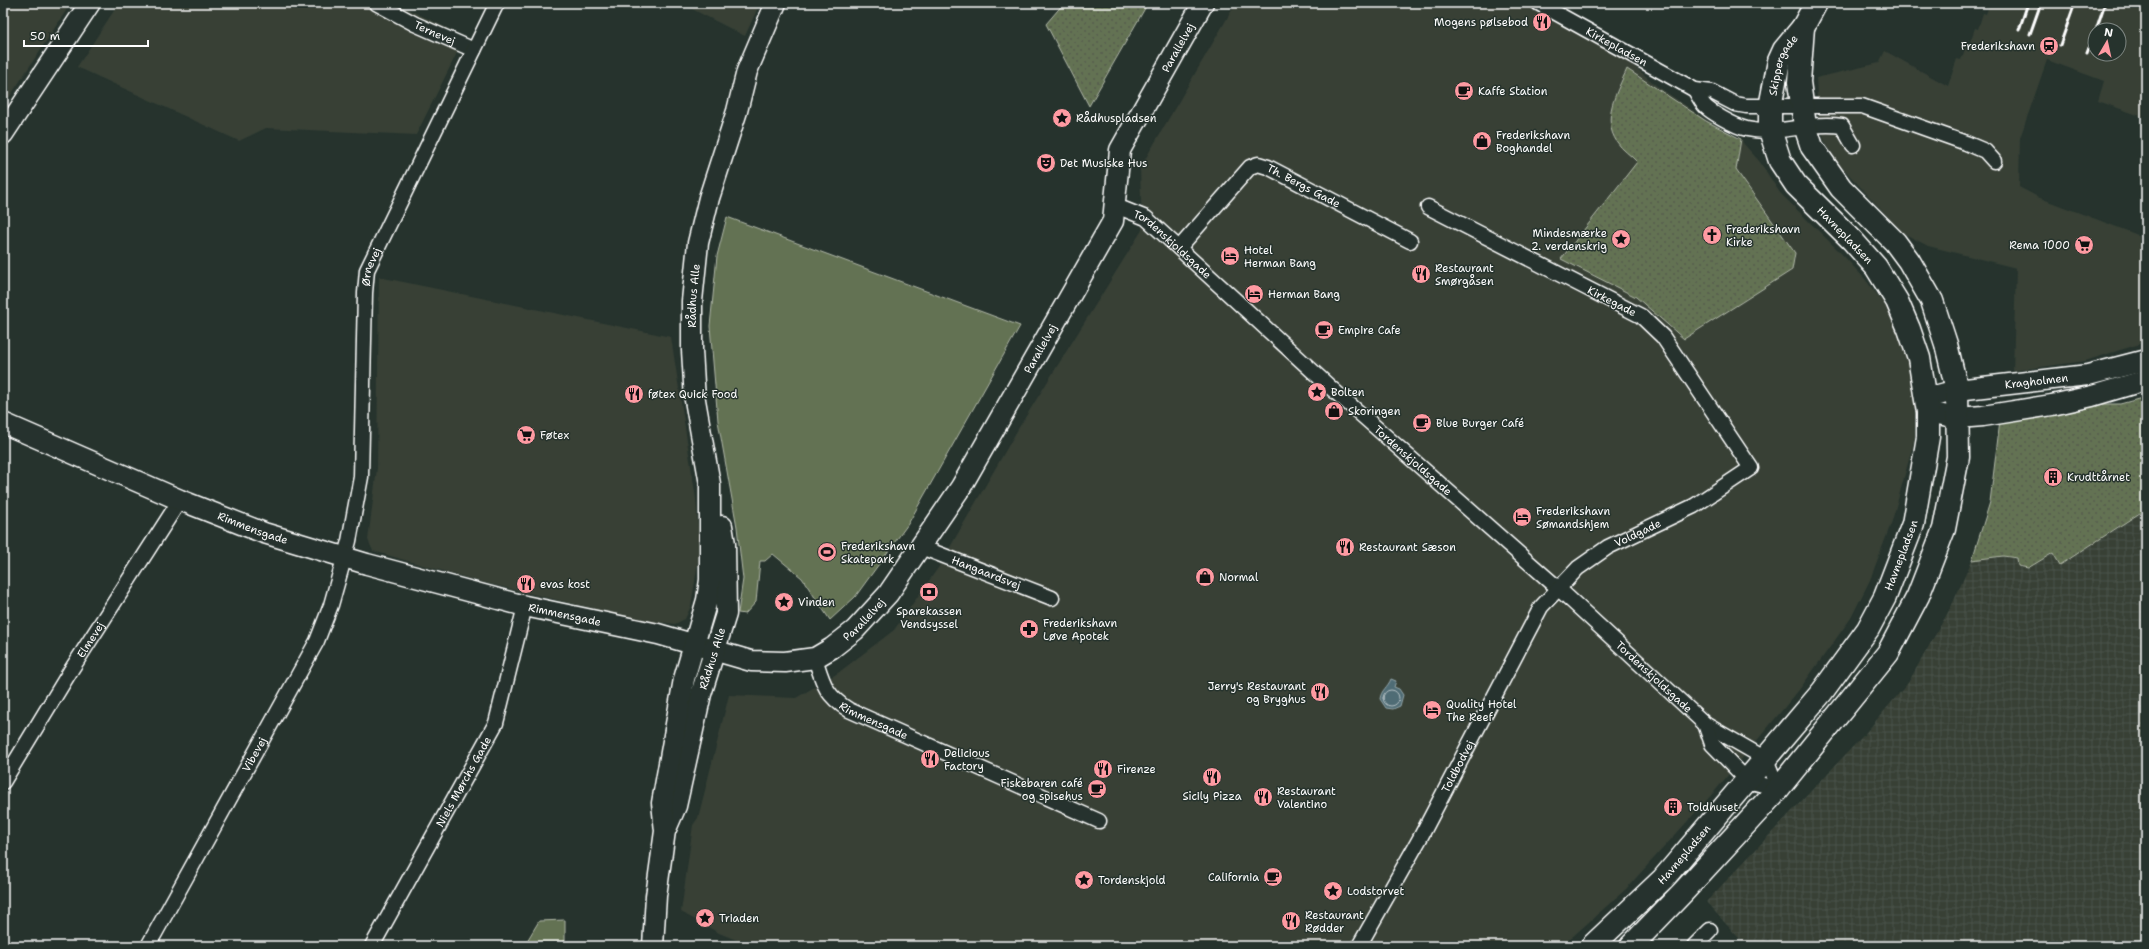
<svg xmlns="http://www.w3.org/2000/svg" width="2149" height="949" viewBox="0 0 2149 949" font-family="'Shantell Sans',sans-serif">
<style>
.built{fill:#374036;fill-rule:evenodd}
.industrial{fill:url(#industrial-grid)}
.grass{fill:url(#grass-dots);stroke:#b1b8a9}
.park{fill:#637253;stroke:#b1b8a9}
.water{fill:#4f6c75;stroke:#95a7ac}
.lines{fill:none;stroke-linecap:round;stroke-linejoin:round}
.shore{stroke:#b9c4c8;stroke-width:1}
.street-casing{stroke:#fff;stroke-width:17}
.secondary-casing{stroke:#fff;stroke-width:23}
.primary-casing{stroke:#fff;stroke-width:25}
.street{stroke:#26332d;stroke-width:14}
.secondary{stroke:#26332d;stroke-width:20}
.primary{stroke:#26332d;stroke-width:22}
.rail{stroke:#fff;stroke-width:3}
.labels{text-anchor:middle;stroke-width:3;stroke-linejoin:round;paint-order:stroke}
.poi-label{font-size:11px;fill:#fff;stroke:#26332d;text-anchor:start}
.street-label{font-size:11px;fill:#fff;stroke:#26332d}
</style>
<defs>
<pattern id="industrial-grid" width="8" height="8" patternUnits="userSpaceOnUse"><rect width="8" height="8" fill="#374036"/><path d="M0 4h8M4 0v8" fill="none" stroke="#4b534a"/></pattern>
<pattern id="grass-dots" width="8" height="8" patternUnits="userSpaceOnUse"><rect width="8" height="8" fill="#637253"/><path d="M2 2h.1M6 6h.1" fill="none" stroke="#555b4f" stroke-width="1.8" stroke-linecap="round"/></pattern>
</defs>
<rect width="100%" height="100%" fill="#26332d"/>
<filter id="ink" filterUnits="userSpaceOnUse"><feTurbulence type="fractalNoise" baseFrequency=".025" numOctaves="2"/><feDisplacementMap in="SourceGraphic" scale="8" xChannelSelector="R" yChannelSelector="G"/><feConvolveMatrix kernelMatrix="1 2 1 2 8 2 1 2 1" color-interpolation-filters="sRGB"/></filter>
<g filter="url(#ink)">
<!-- built -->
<path class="built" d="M 3,3 L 71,3 L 3,107 Z
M 119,3 L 396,3 L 465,37 L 416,135 L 266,128 L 239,141 L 77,67 Z
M 680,3 L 760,3 L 745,36 Z
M 1236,3 L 1526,3 L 1633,65 L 1657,86 L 1707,120 L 1742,139 L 1743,143 L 1760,162 L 1780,193 L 1839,251 L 1865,279 L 1889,310 L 1901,334 L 1914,378 L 1915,438 L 1892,521 L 1870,580 L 1851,618 L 1799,690 L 1715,791 L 1626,889 L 1562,946 L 751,946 L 719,933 L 681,912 L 693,825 L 698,818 L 729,695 L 796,698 L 838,673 L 894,630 L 938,568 L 1018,429 L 1142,230 L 1140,168 Z
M 1990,3 L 2146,3 L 2146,118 L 2098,101 L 2104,81 L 2047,60 L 2020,138 L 2019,187 L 2040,198 L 2146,238 L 2146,342 L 2085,361 L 2013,371 L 2016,268 L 1928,246 L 1903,233 L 1837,162 L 1824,140 L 1818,115 L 1816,78 L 1879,63 L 1885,51 L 1948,86 L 1957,59 L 1961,60 L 1967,44 L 1969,45 L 1975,28 L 1978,29 L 1983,13 L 1986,14 ZM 2095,30 L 2119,30 L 2119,54 L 2095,54 Z
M 379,277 L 671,337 L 696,499 L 698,527 L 698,562 L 691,606 L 685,619 L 675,624 L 667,623 L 628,620 L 594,613 L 595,609 L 481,582 L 373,551 L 368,540 L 377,468 Z"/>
<!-- industrial -->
<path class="industrial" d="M 2146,509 L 2146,946 L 1773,946 L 1768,939 L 1761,946 L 1746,946 L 1706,902 L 1862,737 L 1908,683 L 1951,607 L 1972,560 L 2003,556 L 2018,558 L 2018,566 L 2028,568 L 2053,553 L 2060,565 Z"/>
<!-- grass -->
<path class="grass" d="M 1064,3 L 1148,3 L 1089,106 L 1046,24 Z
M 1627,69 L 1706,121 L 1741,139 L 1736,170 L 1795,253 L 1792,270 L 1684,339 L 1636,297 L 1561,259 L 1637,162 C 1631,155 1622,150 1617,142 C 1601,118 1617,92 1627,69 Z
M 2146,397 L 2146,509 L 2060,565 L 2053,553 L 2028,568 L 2018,566 L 2017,558 L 2003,556 L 1972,560 L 1990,502 L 2000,421 L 2097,404 L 2120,404 Z"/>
<!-- park -->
<path class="park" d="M 727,217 L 1020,326 L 908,524 L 855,597 L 830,620 L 802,578 L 773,554 L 765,561 L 760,561 L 756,602 L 745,614 L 738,613 L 743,579 L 737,527 L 718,421 L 710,326 L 717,256 Z
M 565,920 L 565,946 L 524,946 L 539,921 Z"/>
<!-- water -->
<path class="water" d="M 1391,679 L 1396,681 L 1394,687 L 1399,689 L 1403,695 L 1400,706 L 1393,709 L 1386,708 L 1380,699 C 1381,690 1388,687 1391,679 Z"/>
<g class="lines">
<!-- shore -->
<path class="shore" d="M1383 698a8 8 0 1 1 16 0a8 8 0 1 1-16 0Z"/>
<defs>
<g id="street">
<path id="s1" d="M 376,3 L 415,24 L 474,50"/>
<path id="s2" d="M 1538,3 L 1695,90 L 1712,92 L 1735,104 L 1746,106 L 1862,106 L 1966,143 L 1985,151 L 1994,161"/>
<path d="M 1695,90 C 1704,107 1705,108 1722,118 C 1729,122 1738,127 1747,129 C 1778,136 1810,121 1842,126 L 1853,145"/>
<path id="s3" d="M 1116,206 L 1146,218 L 1331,388 L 1559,589 L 1705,724 L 1766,759 L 1778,789"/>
<path id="s4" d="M 1179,248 L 1250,167 L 1258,164 L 1268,167 L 1410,241"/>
<path id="s5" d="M 921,547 L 1052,598"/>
<path id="s6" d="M 815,658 C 823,683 825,695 849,710 L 1099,821"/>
<path d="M 1705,724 L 1712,744 L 1748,781 L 1778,789"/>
<path id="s7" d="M 3,782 L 71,670 L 180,500"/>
<path id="s8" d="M 148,946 L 317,641 L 331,605 L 349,541 L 361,477 L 365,293 L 367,270 L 497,3"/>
<path id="s9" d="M 372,946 L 496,723 L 525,606"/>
<path id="s10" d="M 1359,946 L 1419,840 L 1541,607 L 1578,568 L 1608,547 L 1694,506 L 1751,468 L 1663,337 L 1641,316 L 1428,207"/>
<path d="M 1694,946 L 1710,930"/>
</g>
<g id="secondary">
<path d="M 3,134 L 90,3"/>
<path id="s11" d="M 1927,398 L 1957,390 L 2088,375 L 2146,360"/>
<path d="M 1928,412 L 1958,418 L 1983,416 L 2052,405 L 2092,396 L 2146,380"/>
<path id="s12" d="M 3,423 L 180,500 L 264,533 L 367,564 L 525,606 L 658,634 L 751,661 L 785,662 L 815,658 L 832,648 L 855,630 L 888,594 L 961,487 L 1113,221 L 1120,150 L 1203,3"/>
<path id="s13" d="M 666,829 L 676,806 L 701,694 L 726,614 L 725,544 L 722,526"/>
<path id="s14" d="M 653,946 L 656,896 L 665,831 L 662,803 L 684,679 L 707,600 L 710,580 L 710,484 L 695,400 L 692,350 L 692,301 L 698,243 L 709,198 L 737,111 L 747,71 L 776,3"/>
</g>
<g id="primary">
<path id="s15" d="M 1592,946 L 1663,879 L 1822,692 L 1868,629 L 1885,597 L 1913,524 L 1928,437 L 1928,412 L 1919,358 L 1909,329 L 1897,301 L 1876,267 L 1852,240 L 1796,185 L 1780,161 L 1770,130 L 1770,107 L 1779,61 L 1784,50 L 1803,27 L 1816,3"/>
<path d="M 1631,946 L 1683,892 L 1778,789 L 1888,653 L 1918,596 L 1944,529 L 1958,457 L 1957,390 L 1946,344 L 1932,301 L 1909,261 L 1895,242 L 1841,188 L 1812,147 L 1805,126 L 1799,82 L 1803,27"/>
</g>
</defs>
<!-- street casing -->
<use href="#street" class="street-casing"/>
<!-- secondary casing -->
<use href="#secondary" class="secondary-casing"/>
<!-- primary casing -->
<use href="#primary" class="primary-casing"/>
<!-- street -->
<use href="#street" class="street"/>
<!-- secondary -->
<use href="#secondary" class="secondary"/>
<!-- primary -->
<use href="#primary" class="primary"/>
<!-- rail -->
<path class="rail" d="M 2019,30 L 2028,3
M 2096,30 L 2105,3
M 2030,34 L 2041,3
M 2060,45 L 2075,3
M 2087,53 L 2095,32"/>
</g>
</g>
<!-- icons -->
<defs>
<symbol id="restaurant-disc" viewBox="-11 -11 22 22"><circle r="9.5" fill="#ff9aa2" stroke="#26332d"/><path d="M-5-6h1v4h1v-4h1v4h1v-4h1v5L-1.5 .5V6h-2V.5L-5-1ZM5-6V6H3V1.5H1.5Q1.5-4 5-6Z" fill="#111"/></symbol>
<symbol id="station-disc" viewBox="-11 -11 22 22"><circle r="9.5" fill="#ff9aa2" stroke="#26332d"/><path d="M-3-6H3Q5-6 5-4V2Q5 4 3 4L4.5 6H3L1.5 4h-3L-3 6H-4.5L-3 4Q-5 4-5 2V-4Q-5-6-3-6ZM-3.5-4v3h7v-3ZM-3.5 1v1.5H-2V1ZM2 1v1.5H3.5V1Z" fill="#111"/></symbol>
<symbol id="cafe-disc" viewBox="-11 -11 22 22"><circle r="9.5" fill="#ff9aa2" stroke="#26332d"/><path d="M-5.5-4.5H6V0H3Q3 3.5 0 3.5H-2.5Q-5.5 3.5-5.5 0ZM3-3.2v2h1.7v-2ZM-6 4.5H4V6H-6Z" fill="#111"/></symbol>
<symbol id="sight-disc" viewBox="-11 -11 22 22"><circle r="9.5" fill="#ff9aa2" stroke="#26332d"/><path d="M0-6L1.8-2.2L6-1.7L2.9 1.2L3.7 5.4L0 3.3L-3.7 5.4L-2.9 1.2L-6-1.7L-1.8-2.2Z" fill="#111"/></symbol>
<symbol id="shop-disc" viewBox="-11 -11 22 22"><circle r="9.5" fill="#ff9aa2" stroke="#26332d"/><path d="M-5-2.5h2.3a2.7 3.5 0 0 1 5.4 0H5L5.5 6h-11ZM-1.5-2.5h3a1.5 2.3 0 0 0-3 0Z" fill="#111"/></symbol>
<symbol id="theatre-disc" viewBox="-11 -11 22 22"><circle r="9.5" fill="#ff9aa2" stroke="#26332d"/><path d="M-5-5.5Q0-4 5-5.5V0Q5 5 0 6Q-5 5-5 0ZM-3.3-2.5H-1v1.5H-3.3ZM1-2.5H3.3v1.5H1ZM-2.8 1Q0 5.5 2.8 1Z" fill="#111"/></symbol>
<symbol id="church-disc" viewBox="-11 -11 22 22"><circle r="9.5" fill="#ff9aa2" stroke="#26332d"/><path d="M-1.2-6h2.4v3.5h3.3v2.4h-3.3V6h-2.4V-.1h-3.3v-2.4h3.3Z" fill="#111"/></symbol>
<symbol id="supermarket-disc" viewBox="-11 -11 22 22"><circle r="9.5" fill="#ff9aa2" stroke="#26332d"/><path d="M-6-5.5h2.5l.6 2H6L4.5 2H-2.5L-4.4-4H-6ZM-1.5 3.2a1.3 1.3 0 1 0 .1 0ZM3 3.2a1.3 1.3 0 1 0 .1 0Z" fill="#111"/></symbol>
<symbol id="hotel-disc" viewBox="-11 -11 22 22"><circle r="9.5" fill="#ff9aa2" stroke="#26332d"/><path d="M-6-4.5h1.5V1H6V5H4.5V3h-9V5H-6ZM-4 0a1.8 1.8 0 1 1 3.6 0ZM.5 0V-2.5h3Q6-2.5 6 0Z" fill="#111"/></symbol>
<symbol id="building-disc" viewBox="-11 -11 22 22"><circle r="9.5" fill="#ff9aa2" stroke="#26332d"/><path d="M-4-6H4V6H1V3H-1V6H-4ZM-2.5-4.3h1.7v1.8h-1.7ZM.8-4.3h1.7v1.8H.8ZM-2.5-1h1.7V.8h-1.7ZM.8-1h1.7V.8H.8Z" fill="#111"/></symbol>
<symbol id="stadium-disc" viewBox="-11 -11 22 22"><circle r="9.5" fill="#ff9aa2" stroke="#26332d"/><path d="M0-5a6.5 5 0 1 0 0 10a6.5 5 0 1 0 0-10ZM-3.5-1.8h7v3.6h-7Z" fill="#111"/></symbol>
<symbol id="bank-disc" viewBox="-11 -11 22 22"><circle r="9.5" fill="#ff9aa2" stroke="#26332d"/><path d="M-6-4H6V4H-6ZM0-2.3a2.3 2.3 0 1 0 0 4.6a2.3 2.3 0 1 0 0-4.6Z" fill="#111"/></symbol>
<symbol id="pharmacy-disc" viewBox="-11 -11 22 22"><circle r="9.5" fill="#ff9aa2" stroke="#26332d"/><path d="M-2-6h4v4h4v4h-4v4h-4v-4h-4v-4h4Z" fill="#111"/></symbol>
</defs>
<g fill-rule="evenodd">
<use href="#restaurant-disc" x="1531" y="11" width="22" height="22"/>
<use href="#station-disc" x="2038" y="35" width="22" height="22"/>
<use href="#cafe-disc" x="1453" y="80" width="22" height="22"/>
<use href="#sight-disc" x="1051" y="107" width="22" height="22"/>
<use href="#shop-disc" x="1471" y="130" width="22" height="22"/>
<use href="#theatre-disc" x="1035" y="152" width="22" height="22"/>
<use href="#church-disc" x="1701" y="224" width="22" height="22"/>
<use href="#sight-disc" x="1610" y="228" width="22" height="22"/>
<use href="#supermarket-disc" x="2073" y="234" width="22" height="22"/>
<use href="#hotel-disc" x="1219" y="245" width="22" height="22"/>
<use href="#restaurant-disc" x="1410" y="263" width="22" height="22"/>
<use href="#hotel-disc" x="1243" y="283" width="22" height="22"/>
<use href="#cafe-disc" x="1313" y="319" width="22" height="22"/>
<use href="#sight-disc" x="1306" y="381" width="22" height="22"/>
<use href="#restaurant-disc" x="623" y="383" width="22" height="22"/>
<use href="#shop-disc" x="1323" y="400" width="22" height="22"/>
<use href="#cafe-disc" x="1411" y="412" width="22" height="22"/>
<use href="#supermarket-disc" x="515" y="424" width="22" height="22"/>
<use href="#building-disc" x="2042" y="466" width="22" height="22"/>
<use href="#hotel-disc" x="1511" y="506" width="22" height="22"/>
<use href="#restaurant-disc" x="1334" y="536" width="22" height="22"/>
<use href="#stadium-disc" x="816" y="541" width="22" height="22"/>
<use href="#shop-disc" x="1194" y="566" width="22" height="22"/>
<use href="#restaurant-disc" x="515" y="573" width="22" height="22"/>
<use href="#bank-disc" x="918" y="581" width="22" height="22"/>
<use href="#sight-disc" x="773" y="591" width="22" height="22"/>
<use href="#pharmacy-disc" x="1018" y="618" width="22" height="22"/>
<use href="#restaurant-disc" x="1309" y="681" width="22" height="22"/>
<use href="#hotel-disc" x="1421" y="699" width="22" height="22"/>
<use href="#restaurant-disc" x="919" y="748" width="22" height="22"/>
<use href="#restaurant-disc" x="1092" y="758" width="22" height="22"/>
<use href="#restaurant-disc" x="1201" y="766" width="22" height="22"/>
<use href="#cafe-disc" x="1086" y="778" width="22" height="22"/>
<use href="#restaurant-disc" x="1252" y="786" width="22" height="22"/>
<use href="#building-disc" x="1662" y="796" width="22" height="22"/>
<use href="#cafe-disc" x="1262" y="866" width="22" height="22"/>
<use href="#sight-disc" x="1073" y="869" width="22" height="22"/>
<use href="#sight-disc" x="1322" y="880" width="22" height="22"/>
<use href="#sight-disc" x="694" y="907" width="22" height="22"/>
<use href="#restaurant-disc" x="1280" y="910" width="22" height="22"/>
</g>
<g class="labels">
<!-- poi labels -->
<g class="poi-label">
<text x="1528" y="26" text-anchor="end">Mogens pølsebod</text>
<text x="2035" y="50" text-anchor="end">Frederikshavn</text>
<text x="1478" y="95">Kaffe Station</text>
<text x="1076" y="122">Rådhuspladsen</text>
<text x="1496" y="139">Frederikshavn<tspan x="1496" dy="13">Boghandel</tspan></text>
<text x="1060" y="167">Det Musiske Hus</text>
<text x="1726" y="233">Frederikshavn<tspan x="1726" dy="13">Kirke</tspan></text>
<text x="1607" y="237" text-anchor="end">Mindesmærke<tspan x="1607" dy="13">2. verdenskrig</tspan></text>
<text x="2070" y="249" text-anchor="end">Rema 1000</text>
<text x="1244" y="254">Hotel<tspan x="1244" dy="13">Herman Bang</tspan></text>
<text x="1435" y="272">Restaurant<tspan x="1435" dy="13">Smørgåsen</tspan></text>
<text x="1268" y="298">Herman Bang</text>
<text x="1338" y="334">Empire Cafe</text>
<text x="1331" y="396">Bolten</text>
<text x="648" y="398">føtex Quick Food</text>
<text x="1348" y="415">Skoringen</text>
<text x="1436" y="427">Blue Burger Café</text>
<text x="540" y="439">Føtex</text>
<text x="2067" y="481">Krudttårnet</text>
<text x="1536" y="515">Frederikshavn<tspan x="1536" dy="13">Sømandshjem</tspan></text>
<text x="841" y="550">Frederikshavn<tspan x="841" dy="13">Skatepark</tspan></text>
<text x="1359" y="551">Restaurant Sæson</text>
<text x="1219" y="581">Normal</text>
<text x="540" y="588">evas kost</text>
<text x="798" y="606">Vinden</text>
<text x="929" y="615" text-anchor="middle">Sparekassen<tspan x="929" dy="13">Vendsyssel</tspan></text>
<text x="1043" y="627">Frederikshavn<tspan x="1043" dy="13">Løve Apotek</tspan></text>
<text x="1306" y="690" text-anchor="end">Jerry's Restaurant<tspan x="1306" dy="13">og Bryghus</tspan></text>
<text x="1446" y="708">Quality Hotel<tspan x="1446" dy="13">The Reef</tspan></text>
<text x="944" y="757">Delicious<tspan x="944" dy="13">Factory</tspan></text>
<text x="1117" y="773">Firenze</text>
<text x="1083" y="787" text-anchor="end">Fiskebaren café<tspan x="1083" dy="13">og spisehus</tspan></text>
<text x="1277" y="795">Restaurant<tspan x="1277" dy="13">Valentino</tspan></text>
<text x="1212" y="800" text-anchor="middle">Sicily Pizza</text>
<text x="1687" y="811">Toldhuset</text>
<text x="1259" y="881" text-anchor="end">California</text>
<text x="1098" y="884">Tordenskjold</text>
<text x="1347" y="895">Lodstorvet</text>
<text x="1305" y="919">Restaurant<tspan x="1305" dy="13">Rødder</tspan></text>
<text x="719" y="922">Triaden</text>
</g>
<!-- street labels -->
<g class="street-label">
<text dy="4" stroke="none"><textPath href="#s1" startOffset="66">Ternevej</textPath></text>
<text dy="4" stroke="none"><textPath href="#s12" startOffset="1574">Parallelvej</textPath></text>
<text dy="4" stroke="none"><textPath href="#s2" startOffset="90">Kirkepladsen</textPath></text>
<text dy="4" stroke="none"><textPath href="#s15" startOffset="1048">Skippergade</textPath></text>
<text dy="4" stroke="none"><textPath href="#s4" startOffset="167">Th. Bergs Gade</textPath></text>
<text transform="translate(1845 235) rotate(46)" y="4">Havnepladsen</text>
<text dy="4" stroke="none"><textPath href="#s3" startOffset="69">Tordenskjoldsgade</textPath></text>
<text dy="4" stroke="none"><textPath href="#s8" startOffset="730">Ørnevej</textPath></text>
<text dy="4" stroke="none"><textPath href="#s14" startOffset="658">Rådhus Alle</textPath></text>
<text transform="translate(1612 301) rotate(27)" y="4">Kirkegade</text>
<text dy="4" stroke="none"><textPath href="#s12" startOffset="1238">Parallelvej</textPath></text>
<text dy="4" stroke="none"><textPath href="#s11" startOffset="111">Kragholmen</textPath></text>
<text dy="4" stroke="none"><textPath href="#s3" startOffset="393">Tordenskjoldsgade</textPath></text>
<text dy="4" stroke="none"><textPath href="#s12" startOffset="271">Rimmensgade</textPath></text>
<text dy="4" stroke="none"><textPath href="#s10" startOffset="508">Voldgade</textPath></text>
<text dy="4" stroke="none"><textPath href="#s15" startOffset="502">Havnepladsen</textPath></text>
<text dy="4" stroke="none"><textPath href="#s5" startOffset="70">Hangaardsvej</textPath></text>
<text dy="4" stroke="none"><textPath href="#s12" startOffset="595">Rimmensgade</textPath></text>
<text dy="4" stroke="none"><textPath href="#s12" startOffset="914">Parallelvej</textPath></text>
<text dy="4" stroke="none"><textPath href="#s7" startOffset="167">Elmevej</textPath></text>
<text dy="4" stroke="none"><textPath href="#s13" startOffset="177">Rådhus Alle</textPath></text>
<text dy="4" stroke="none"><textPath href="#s3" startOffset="717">Tordenskjoldsgade</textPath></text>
<text dy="4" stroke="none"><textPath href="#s6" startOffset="91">Rimmensgade</textPath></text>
<text dy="4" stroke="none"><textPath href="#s8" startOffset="219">Vibevej</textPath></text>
<text dy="4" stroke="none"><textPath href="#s10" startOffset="205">Toldbodvej</textPath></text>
<text dy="4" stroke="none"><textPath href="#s9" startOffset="188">Niels Mørchs Gade</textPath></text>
<text dy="4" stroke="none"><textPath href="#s15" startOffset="130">Havnepladsen</textPath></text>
</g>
</g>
<!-- margin -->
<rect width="2149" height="949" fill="none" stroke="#26332d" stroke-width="16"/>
<rect x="8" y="8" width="2133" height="933" fill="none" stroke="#fff" stroke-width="1.5" filter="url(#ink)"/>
<!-- north arrow -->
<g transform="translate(2107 42) rotate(9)"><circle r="19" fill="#26332d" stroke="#7d8581"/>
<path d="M0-3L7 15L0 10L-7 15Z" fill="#ff9aa2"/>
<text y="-6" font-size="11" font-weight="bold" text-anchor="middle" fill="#ffffff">N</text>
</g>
<!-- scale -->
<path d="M24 40v6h124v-6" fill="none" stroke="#ffffff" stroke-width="2"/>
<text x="30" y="40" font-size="12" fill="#ffffff" stroke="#26332d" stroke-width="3" paint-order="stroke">50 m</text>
</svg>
